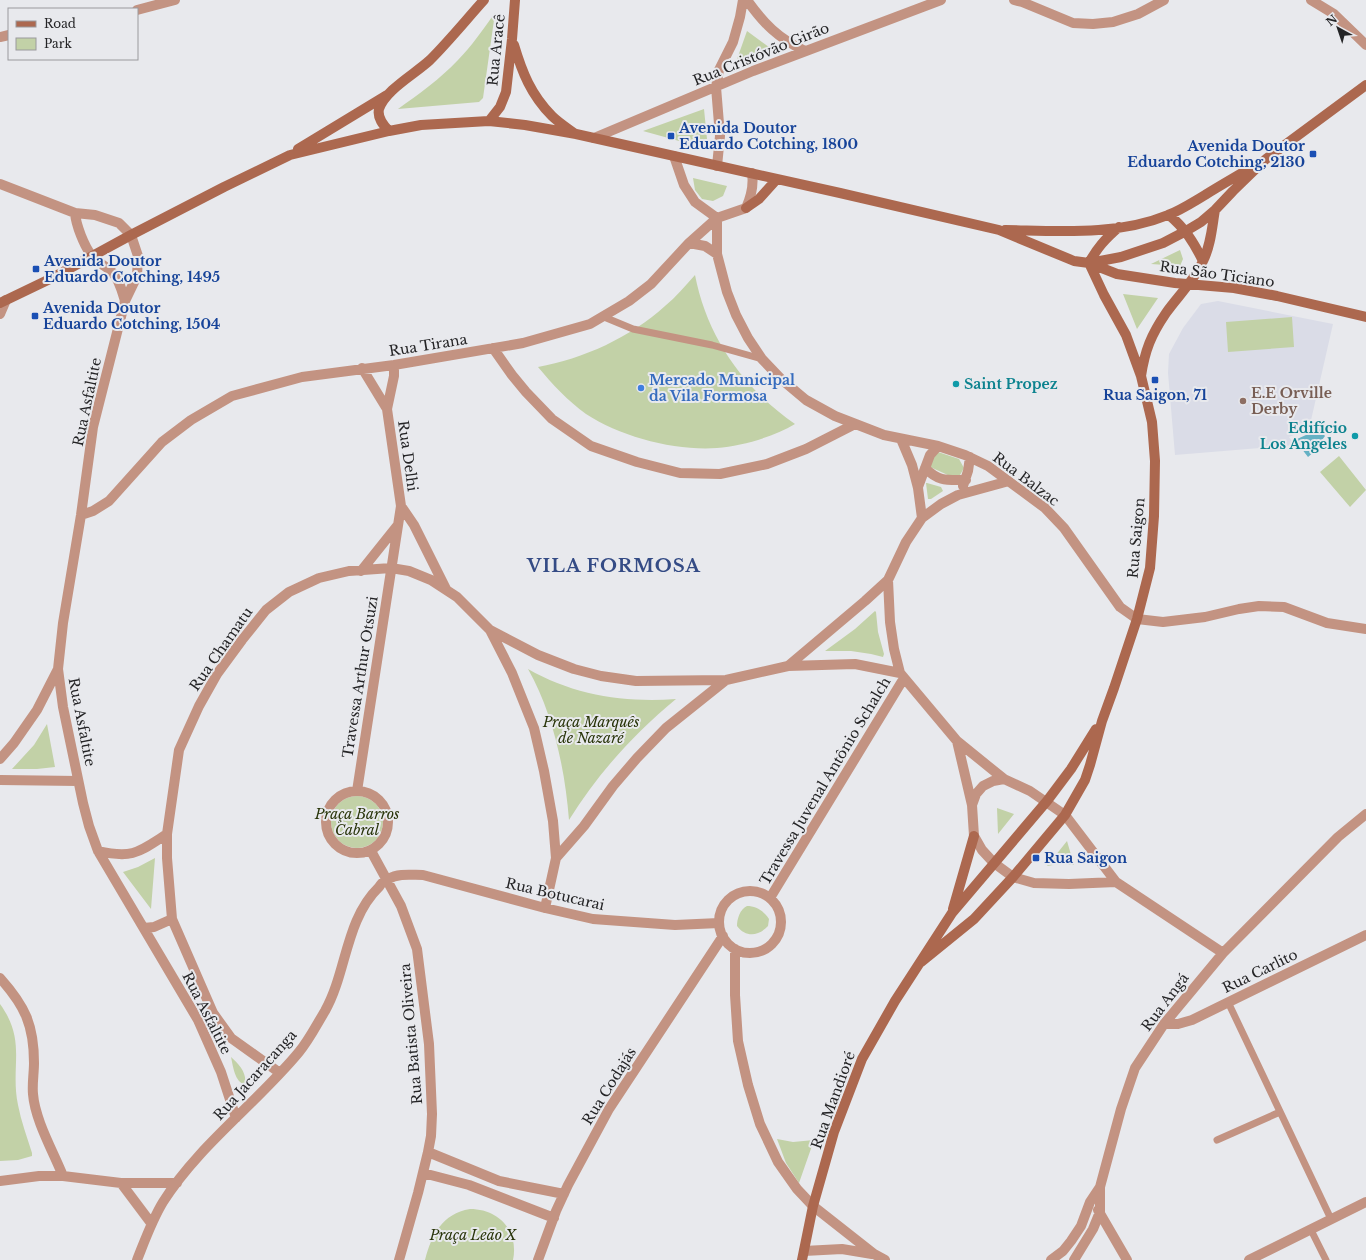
<svg xmlns="http://www.w3.org/2000/svg" width="1366" height="1260" viewBox="0 0 1366 1260" font-family="'Libre Baskerville',serif">
<style>
.built{fill:#dadce7}
.green{fill:#c2d1a7}
.water{fill:#65b1c4}
.lines{fill:none;stroke-linecap:round;stroke-linejoin:round}
.lane{stroke:#c39382;stroke-width:7}
.street{stroke:#c39382;stroke-width:10}
.secondary{stroke:#ac684f;stroke-width:10}
.transit-dot{fill:#1a4fb4;stroke:#e8e9ed;stroke-width:1.5}
.culture-dot{fill:#0f9aa8;stroke:#e8e9ed;stroke-width:1.5}
.shop-dot{fill:#3f7fe0;stroke:#e8e9ed;stroke-width:1.5}
.education-dot{fill:#8d6e63;stroke:#e8e9ed;stroke-width:1.5}
.labels{text-anchor:middle;stroke-width:4;stroke-linejoin:round;paint-order:stroke}
.street-label{font-size:14px;fill:#242426;stroke:#e8e9ed}
.transit-label{font-size:14px;font-weight:bold;fill:#164399;stroke:#e8e9ed;text-anchor:start}
.shop-label{font-size:14px;font-weight:bold;fill:#366cbe;stroke:#e8e9ed;text-anchor:start}
.culture-label{font-size:14px;font-weight:bold;fill:#0d838f;stroke:#e8e9ed;text-anchor:start}
.education-label{font-size:14px;font-weight:bold;fill:#785e54;stroke:#e8e9ed;text-anchor:start}
.park-label{font-size:14px;font-style:italic;fill:#29350a;stroke:#e8e9ed}
.district-label{font-size:18px;font-weight:bold;letter-spacing:1px;fill:#344b85;stroke:#e8e9ed}
</style>
<rect width="100%" height="100%" fill="#e8e9ed"/>
<!-- built -->
<path class="built" d="M 1218,301 L 1333,324 L 1309,429 L 1289,437 L 1295,445 L 1175,455 L 1168,373 L 1169,354 L 1183,328 L 1201,304 Z"/>
<!-- green -->
<path class="green" d="M 495,13 L 483,98 L 479,102 L 398,109 C 419,94 440,79 458,60 C 472,46 483,29 495,13 Z
M 747,31 L 773,50 L 736,62 Z
M 704,109 L 708,149 L 643,131 Z
M 693,178 L 727,186 L 723,196 L 713,201 L 702,199 L 695,190 Z
M 1180,250 L 1183,259 L 1180,266 L 1151,264 Z
M 695,275 C 707,337 743,388 795,424 C 773,437 742,446 717,448 C 675,451 621,437 586,414 C 568,401 552,384 538,367 C 583,359 631,337 665,306 C 676,297 685,286 695,275 Z
M 1123,294 L 1158,298 L 1137,329 Z
M 1292,317 L 1294,347 L 1228,352 L 1226,322 Z
M 935,451 L 959,459 L 964,468 L 960,475 L 954,477 L 950,476 L 928,466 Z
M 1339,456 L 1366,490 L 1350,507 L 1320,472 Z
M 926,483 L 927,483 L 941,487 L 943,491 L 931,499 L 928,499 Z
M 875,611 L 876,612 L 878,632 L 884,654 L 883,657 L 871,654 L 851,651 L 825,651 L 855,629 Z
M 528,669 C 573,695 625,703 676,699 C 633,735 599,772 569,820 C 565,769 553,713 528,669 Z
M 47,724 L 55,767 L 37,769 L 12,769 L 34,745 Z
M331 822a26 26 0 1 1 52 0a26 26 0 1 1-52 0Z
M 997,808 L 1014,814 L 998,834 Z
M 1067,841 L 1074,865 L 1059,864 L 1047,866 Z
M 155,858 L 151,909 L 123,872 L 138,867 Z
M 747,906 C 756,906 764,911 769,919 L 768,926 C 759,936 746,938 737,926 C 737,919 740,909 747,906 Z
M 0,1004 C 27,1041 10,1066 18,1105 C 21,1121 27,1137 32,1153 L 32,1156 L 18,1160 L 0,1161 Z
M 231,1057 C 239,1064 247,1073 245,1084 C 235,1083 233,1066 231,1057 Z
M 777,1139 L 793,1142 L 814,1140 L 799,1183 L 786,1163 Z
M 470,1209 C 499,1209 519,1231 513,1260 L 425,1260 C 432,1234 442,1214 470,1209 Z"/>
<!-- water -->
<path class="water" d="M 1319,429 L 1325,436 L 1322,440 L 1311,444 L 1315,451 L 1308,457 L 1295,440 Z"/>
<g class="lines">
<!-- lane -->
<path class="lane" d="M 604,317 L 633,329 L 712,345 L 762,359
M 1228,1002 L 1331,1219
M 1217,1140 L 1280,1112
M 1311,1230 L 1326,1260"/>
<!-- street -->
<path class="street" d="M 747,0 C 764,24 778,38 805,51
M 1014,0 L 1022,2 L 1073,23 L 1093,24 L 1113,22 L 1138,14 L 1164,0
M 1311,0 L 1334,14 L 1366,45
M 137,10 L 175,0
M 0,37 L 9,35
M 594,138 L 753,71 L 941,0
M 674,156 L 684,185 L 695,202 L 717,218
M 717,166 L 720,136 L 716,87 L 719,70 L 733,42 L 740,17 L 743,0
M 0,184 L 75,213 L 95,215 L 119,223 L 131,235 L 138,256 L 137,276 L 125,301 L 93,427 L 81,515 L 63,623 L 58,669 L 63,707 L 83,803 L 89,826 L 98,851 L 198,1020 L 221,1072 L 236,1118
M 75,213 C 76,225 84,246 92,256 C 98,263 106,266 112,272 C 119,279 122,291 125,301
M 717,218 L 717,254 L 727,292 L 736,315 L 748,338 L 762,359 L 781,379 L 806,400 L 835,416 L 884,435 L 938,446 L 965,455 L 988,466 L 1045,508 L 1064,528 L 1120,607 L 1137,619 L 1163,622 L 1205,617 L 1239,609 L 1259,606 L 1284,607 L 1327,623 L 1366,629
M 689,243 L 705,246 L 717,254
M 0,314 L 6,300
M 493,348 L 512,375 L 526,392 L 552,419 L 591,446 L 637,462 L 680,473 L 720,474 L 767,464 L 806,449 L 855,424
M 362,368 L 387,409
M 901,439 L 912,465 L 918,488 L 922,518
M 925,468 C 939,482 947,480 966,480
M 963,486 L 968,471 L 970,457
M 918,487 L 930,455 L 938,446
M 401,506 L 414,525 L 446,589
M 81,515 L 93,511 L 109,501 L 162,442 L 191,420 L 232,396 L 302,377 L 394,365 L 523,343 L 590,324 L 629,301 L 651,284 L 689,243 L 717,218 L 746,208 C 751,197 754,186 752,173
M 361,571 L 397,526
M 888,580 L 890,622 L 894,649 L 900,673 L 957,741 L 1004,779
M 490,630 L 538,655 L 574,669 L 601,676 L 636,681 L 726,680 L 788,666 L 855,664 L 900,673
M 788,666 L 865,601 L 888,580 L 906,542 L 922,518 L 941,504 L 958,495 L 1009,481
M 957,741 L 972,805
M 0,759 L 14,743 L 37,710 L 58,669
M 0,780 L 78,781
M326 822a31 31 0 1 1 62 0a31 31 0 1 1-62 0Z
M 357,791 L 401,506 L 387,409 L 394,376 L 394,365
M 98,851 C 133,859 139,852 167,834
M 371,851 L 401,906 L 417,949 L 429,1044 L 432,1114 L 431,1136 L 428,1152 L 418,1193 L 399,1260
M 556,858 L 584,826 L 613,786 L 637,758 L 666,728 L 726,680
M 1116,882 L 1069,884 L 1034,883 L 1013,877 L 994,863 L 982,850 L 974,836 L 972,805 L 976,794 L 983,786 L 993,781 L 1004,779 L 1030,791 L 1065,815 L 1116,882 L 1223,953
M719 922a31 31 0 1 1 62 0a31 31 0 1 1-62 0Z
M 770,898 L 904,678
M 144,928 L 154,927 L 172,919
M 735,949 L 735,995 L 738,1041 L 748,1085 L 760,1124 L 778,1162 L 797,1189 L 813,1206 L 874,1254 L 885,1260
M 0,978 C 25,1006 34,1025 34,1063 C 34,1073 32,1084 33,1094 C 35,1120 53,1151 63,1176
M 1164,1024 L 1178,1024 L 1192,1020 L 1366,935
M 280,1073 L 231,1038 L 213,1013 L 172,919 L 167,858 L 167,834 L 179,750 L 199,706 L 217,674 L 242,640 L 266,610 L 289,592 L 319,578 L 349,571 L 391,568 L 409,571 L 431,580 L 457,597 L 490,630 L 512,673 L 534,728 L 544,771 L 553,821 L 556,858 L 545,908
M 428,1152 L 499,1181 L 564,1194
M 423,1173 L 469,1185 L 554,1218
M 0,1181 L 39,1176 L 63,1176 L 121,1183 L 177,1183
M 121,1183 L 151,1223
M 1098,1210 L 1127,1260
M 804,1251 L 842,1249 L 872,1254
M 137,1260 C 145,1240 152,1220 163,1202 C 198,1146 257,1103 299,1052 C 309,1040 317,1024 325,1011 C 347,972 345,920 379,887 C 381,884 384,880 388,879 C 399,873 411,875 423,875 L 545,908 L 593,919 L 675,925 L 719,923
M 538,1260 L 556,1211 L 568,1185 L 609,1109 L 723,936
M 1051,1260 L 1063,1251 L 1071,1241 L 1081,1226 L 1090,1202 L 1100,1187
M 1074,1260 L 1093,1229 L 1100,1212 L 1100,1187 L 1121,1109 L 1135,1068 L 1164,1024 L 1223,953 L 1338,837 L 1366,814
M 1249,1260 L 1366,1202"/>
<!-- secondary -->
<path class="secondary" d="M 514,45 C 522,72 531,95 552,116 C 558,122 567,128 574,133
M 489,121 L 500,107 L 506,92 L 512,39 L 515,0
M 389,131 C 383,125 377,118 379,109 C 385,90 415,74 430,60 C 449,41 466,20 484,0
M 298,149 L 387,95
M 746,208 L 759,199 L 777,179
M 1169,215 C 1185,228 1194,243 1203,261
M 1005,230 C 1059,231 1117,236 1168,215 C 1181,210 1193,202 1205,195 C 1221,185 1237,176 1252,167
M 1089,263 L 1117,274 L 1175,283 L 1234,288 L 1277,296 L 1366,317
M 1089,263 C 1097,248 1105,239 1119,227
M 0,303 L 52,278 L 131,235 L 224,187 L 290,155 L 389,131 L 421,125 L 489,121 L 525,125 L 576,134 L 840,193 L 999,230 L 1074,261 L 1089,263 L 1121,257 L 1163,243 L 1186,231 L 1201,222 L 1215,210 L 1233,191 L 1266,159 L 1366,85
M 1141,376 C 1145,350 1151,335 1166,313 C 1178,296 1194,281 1203,261 C 1211,245 1212,227 1215,210
M 953,909 L 974,836
M 921,962 L 974,919 L 1013,877 L 1065,815 L 1085,780 L 1090,765 L 1102,721 L 1114,688 L 1137,619 L 1150,568 L 1154,516 L 1155,461 L 1152,422 L 1141,376 L 1126,335 L 1104,295 L 1089,263
M 802,1260 L 813,1206 L 834,1132 L 862,1059 L 895,1001 L 952,913 L 1047,801 L 1071,769 L 1096,729"/>
</g>
<!-- markers -->
<g class="transit-dot">
<rect x="667" y="132" width="8" height="8" rx="2"/>
<rect x="1309" y="150" width="8" height="8" rx="2"/>
<rect x="32" y="265" width="8" height="8" rx="2"/>
<rect x="31" y="312" width="8" height="8" rx="2"/>
<rect x="1151" y="376" width="8" height="8" rx="2"/>
<rect x="1032" y="854" width="8" height="8" rx="2"/>
</g>
<g class="culture-dot">
<circle cx="956" cy="384" r="4"/>
<circle cx="1355" cy="436" r="4"/>
</g>
<circle class="shop-dot" cx="641" cy="388" r="4"/>
<circle class="education-dot" cx="1243" cy="401" r="4"/>
<g class="labels">
<!-- street labels -->
<g class="street-label">
<text transform="translate(496 50) rotate(-84)" y="5">Rua Aracê</text>
<text transform="translate(761 54) rotate(-22)" y="5">Rua Cristóvão Girão</text>
<text transform="translate(1217 274) rotate(8)" y="5">Rua São Ticiano</text>
<text transform="translate(428 345) rotate(-9)" y="5">Rua Tirana</text>
<text transform="translate(87 402) rotate(-78)" y="5">Rua Asfaltite</text>
<text transform="translate(408 456) rotate(82)" y="5">Rua Delhi</text>
<text transform="translate(1026 479) rotate(37)" y="5">Rua Balzac</text>
<text transform="translate(1136 538) rotate(-85)" y="5">Rua Saigon</text>
<text transform="translate(221 649) rotate(-55)" y="5">Rua Chamatu</text>
<text transform="translate(360 677) rotate(-81)" y="5">Travessa Arthur Otsuzi</text>
<text transform="translate(82 722) rotate(79)" y="5">Rua Asfaltite</text>
<text transform="translate(825 781) rotate(-59)" y="5">Travessa Juvenal Antônio Schalch</text>
<text transform="translate(555 894) rotate(13)" y="5">Rua Botucarai</text>
<text transform="translate(1260 971) rotate(-26)" y="5">Rua Carlito</text>
<text transform="translate(1165 1002) rotate(-53)" y="5">Rua Angá</text>
<text transform="translate(207 1013) rotate(63)" y="5">Rua Asfaltite</text>
<text transform="translate(411 1034) rotate(-95)" y="5">Rua Batista Oliveira</text>
<text transform="translate(255 1075) rotate(-48)" y="5">Rua Jacaracanga</text>
<text transform="translate(609 1086) rotate(-58)" y="5">Rua Codajás</text>
<text transform="translate(833 1100) rotate(-70)" y="5">Rua Mandioré</text>
</g>
<!-- transit labels -->
<g class="transit-label">
<text x="679" y="133">Avenida Doutor<tspan x="679" dy="16">Eduardo Cotching, 1800</tspan></text>
<text x="1305" y="151" text-anchor="end">Avenida Doutor<tspan x="1305" dy="16">Eduardo Cotching, 2130</tspan></text>
<text x="44" y="266">Avenida Doutor<tspan x="44" dy="16">Eduardo Cotching, 1495</tspan></text>
<text x="43" y="313">Avenida Doutor<tspan x="43" dy="16">Eduardo Cotching, 1504</tspan></text>
<text x="1155" y="400" text-anchor="middle">Rua Saigon, 71</text>
<text x="1044" y="863">Rua Saigon</text>
</g>
<!-- shop labels -->
<g class="shop-label">
<text x="649" y="385">Mercado Municipal<tspan x="649" dy="16">da Vila Formosa</tspan></text>
</g>
<!-- culture labels -->
<g class="culture-label">
<text x="964" y="389">Saint Propez</text>
<text x="1347" y="433" text-anchor="end">Edifício<tspan x="1347" dy="16">Los Angeles</tspan></text>
</g>
<!-- education labels -->
<g class="education-label">
<text x="1251" y="398">E.E Orville<tspan x="1251" dy="16">Derby</tspan></text>
</g>
<!-- park labels -->
<g class="park-label">
<text x="591" y="727">Praça Marquês<tspan x="591" dy="16">de Nazaré</tspan></text>
<text x="357" y="819">Praça Barros<tspan x="357" dy="16">Cabral</tspan></text>
<text x="473" y="1240">Praça Leão X</text>
</g>
<!-- district labels -->
<g class="district-label">
<text x="614" y="572">VILA FORMOSA</text>
</g>
</g>
<!-- legend -->
<rect x="8" y="8" width="130" height="52" fill="#e8e9ed" stroke="#9a9a9d"/>
<rect x="16" y="21" width="20" height="6" fill="#ac684f" stroke="#9a9a9d"/>
<text x="44" y="28" font-size="12" fill="#242426">Road</text>
<rect x="16" y="38" width="20" height="12" fill="#c2d1a7" stroke="#9a9a9d"/>
<text x="44" y="48" font-size="12" fill="#242426">Park</text>
<!-- north arrow -->
<g transform="translate(1338 28) rotate(320)" stroke="#e8e9ed" stroke-width="3" paint-order="stroke">
<path d="M0-3L7 15L0 10L-7 15Z" fill="#242426"/>
<text y="-6" font-size="11" font-weight="bold" text-anchor="middle" fill="#242426">N</text>
</g>
</svg>
